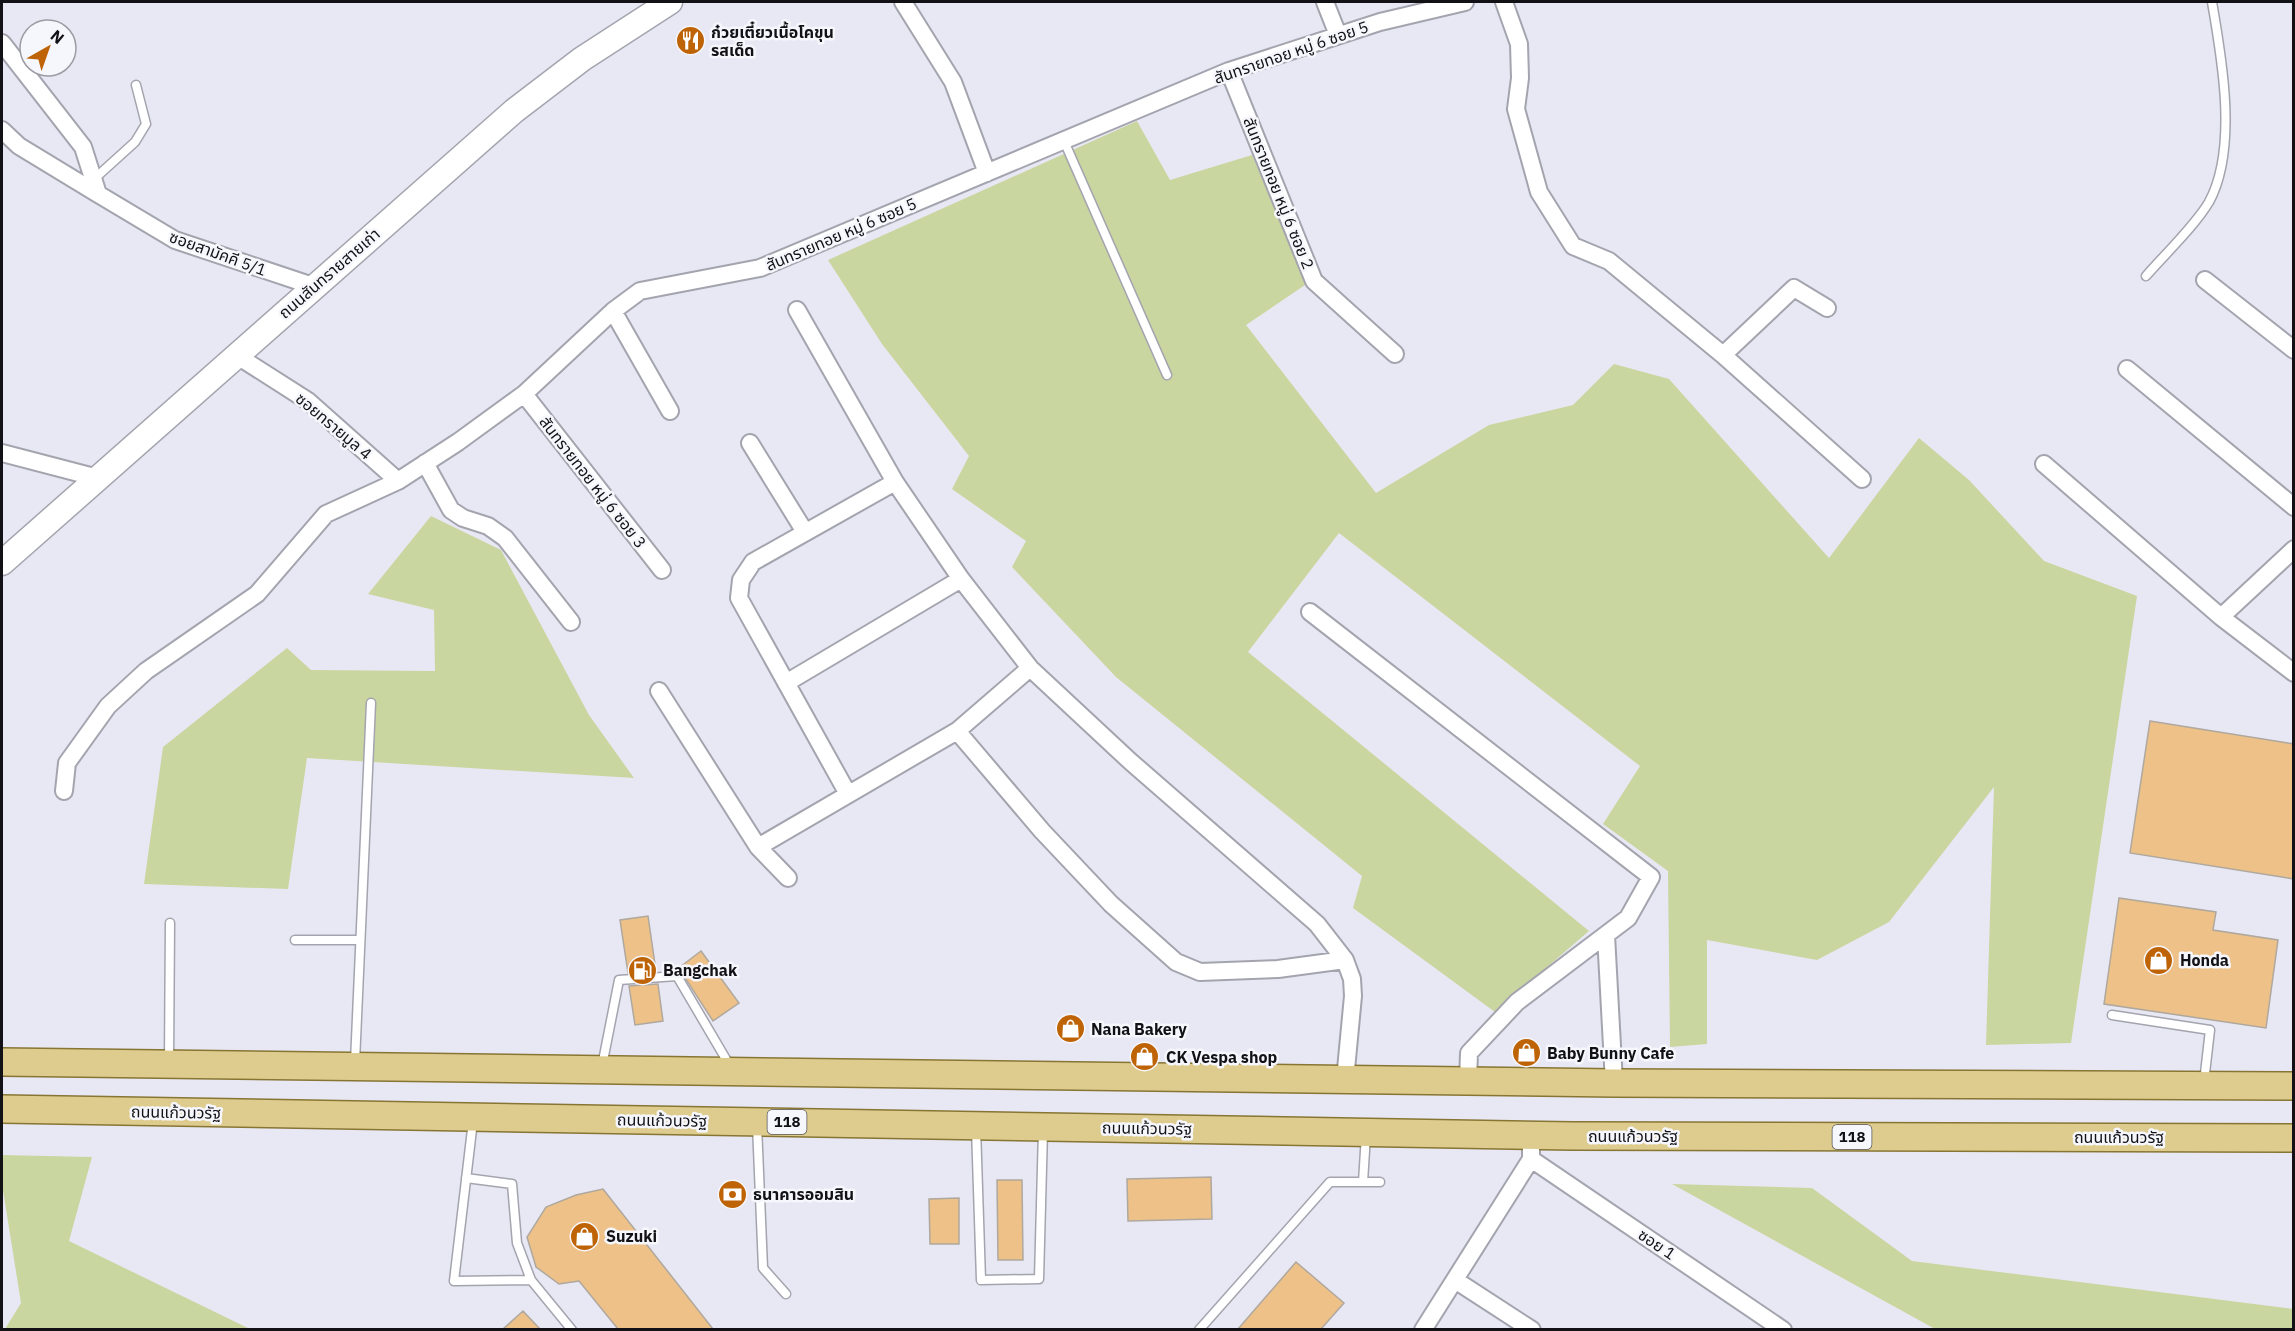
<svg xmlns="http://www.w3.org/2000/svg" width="2295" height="1331" viewBox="0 0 2295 1331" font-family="'IBM Plex Sans','Noto Sans Thai',sans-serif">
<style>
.green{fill:#cad69f}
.building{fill:#edc187;stroke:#afa89f;stroke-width:1.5}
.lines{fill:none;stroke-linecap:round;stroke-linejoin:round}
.lane-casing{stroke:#a4a4af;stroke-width:11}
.street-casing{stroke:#a4a4af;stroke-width:20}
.secondary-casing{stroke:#a4a4af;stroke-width:27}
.primary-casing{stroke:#877533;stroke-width:30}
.lane{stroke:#fff;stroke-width:8}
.street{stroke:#fff;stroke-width:16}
.secondary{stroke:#fff;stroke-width:24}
.primary{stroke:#ddcc8e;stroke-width:27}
.labels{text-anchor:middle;stroke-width:5;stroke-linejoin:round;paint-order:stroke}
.shield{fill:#f6f6fd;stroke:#56565b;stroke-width:1.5}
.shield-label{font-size:15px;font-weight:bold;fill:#121216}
.poi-label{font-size:16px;font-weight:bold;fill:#121216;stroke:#f6f6fd;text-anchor:start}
.street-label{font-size:16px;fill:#121216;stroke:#f6f6fd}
</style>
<rect width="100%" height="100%" fill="#e8e8f4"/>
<!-- green -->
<path class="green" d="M 1137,121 L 1170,180 L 1252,155 L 1308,283 L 1246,325 L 1376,493 L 1489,425 L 1573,405 L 1614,364 L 1669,379 L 1829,558 L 1919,438 L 1969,480 L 2044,561 L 2137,596 L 2071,1043 L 1986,1045 L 1994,787 L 1889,922 L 1817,960 L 1707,940 L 1707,1044 L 1670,1047 L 1668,871 L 1603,824 L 1640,766 L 1339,533 L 1248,652 L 1589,931 L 1495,1012 L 1353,908 L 1362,876 L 1116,677 L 1012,567 L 1026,541 L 952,489 L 969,456 L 882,344 L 828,260 Z
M 431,516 L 501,550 L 589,715 L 634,778 L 307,758 L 288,889 L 144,884 L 163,747 L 287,648 L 311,670 L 435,671 L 434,610 L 368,594 Z
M 2,1155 L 92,1157 L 69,1241 L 250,1329 L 5,1329 L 21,1303 L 2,1184 Z
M 1672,1184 L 1812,1188 L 1912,1261 L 2293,1309 L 2293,1329 L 1935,1329 Z"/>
<!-- building -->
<path class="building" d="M 2150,721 L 2294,744 L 2294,879 L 2130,853 Z
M 2119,898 L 2216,912 L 2213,930 L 2278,940 L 2266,1028 L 2104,1004 Z
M 648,916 L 656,971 L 628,973 L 620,920 Z
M 701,951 L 739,1003 L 713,1021 L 682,973 L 676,970 Z
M 658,984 L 663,1021 L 635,1025 L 629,986 Z
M 1211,1177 L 1212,1219 L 1128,1221 L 1127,1179 Z
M 997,1180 L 1022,1180 L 1023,1260 L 998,1260 Z
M 603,1189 L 713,1329 L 618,1329 L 579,1281 L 559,1284 L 536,1267 L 527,1237 L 546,1207 L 576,1195 Z
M 959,1198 L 959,1244 L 930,1244 L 929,1199 Z
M 1296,1262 L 1344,1303 L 1321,1329 L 1238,1329 Z
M 523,1311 L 540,1329 L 503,1329 Z"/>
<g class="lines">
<defs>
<path id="lane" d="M 1064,141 L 1167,375
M 93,180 L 135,142 L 146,124 L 136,85
M 2146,276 C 2165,254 2194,227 2209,202 C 2238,149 2222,59 2212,2
M 295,940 L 360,940
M 2112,1015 L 2210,1030 L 2204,1082
M 169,1060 L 170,923
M 355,1062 L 371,703
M 602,1066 L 619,980 L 677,976 L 730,1066
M 473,1121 L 454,1281 L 531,1280
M 757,1125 L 763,1268 L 786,1294
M 976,1128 L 981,1280 L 1039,1279 L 1043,1130
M 466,1178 L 512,1184 L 517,1243 L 531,1280 L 572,1330
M 1363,1182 L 1366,1135
M 1199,1330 L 1330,1182 L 1380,1182"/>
<path id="street" d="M 903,2 L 953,82 L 987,173
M 1325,2 L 1338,35
M 1504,2 L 1519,44 L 1520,78 L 1516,109 L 1539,192 L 1573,246 L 1609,261 L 1723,355 L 1794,288 L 1827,308
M 2,43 L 83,147 L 98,194 L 175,240 L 313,286
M 1229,71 L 1314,281 L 1395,354
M 2,130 L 19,146 L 98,194
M 2205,280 L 2294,350
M 797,310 L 895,482 L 961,579 L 1030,668 L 1131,762 L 1317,924 L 1345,960 L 1352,979 L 1353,996 L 1345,1080
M 613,311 L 670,411
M 236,355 L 308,401 L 398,481
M 1723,355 L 1862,479
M 2127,369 L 2294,507
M 524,394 L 662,570
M 750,443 L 805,532
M 2,453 L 98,478
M 425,463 L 451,510 L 463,518 L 488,526 L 505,538 L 571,622
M 2044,464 L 2221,617 L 2294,673
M 1310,612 L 1651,877 L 1628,918 L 1517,1002 L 1469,1053 L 1468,1081
M 2221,617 L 2294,549
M 786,683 L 961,579
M 659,691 L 758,847 L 788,878
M 957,731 L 1042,831 L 1111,904 L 1176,962 L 1200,972 L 1278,969 L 1345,960
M 64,791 L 67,763 L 108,706 L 146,671 L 257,594 L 326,514 L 398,481 L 458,442 L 524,394 L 613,311 L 640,291 L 760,268 L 1229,71 L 1380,22 L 1465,2
M 848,794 L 739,598 L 741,580 L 753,562 L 895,482
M 758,847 L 957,731 L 1030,668
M 1606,935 L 1614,1083
M 1531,1159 L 1783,1330
M 1455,1280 L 1532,1330
M 1423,1330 L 1531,1159 L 1531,1148"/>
<path id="secondary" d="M 2,563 L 514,111 L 582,59 L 670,2"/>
<path id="primary" d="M 2,1062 L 1614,1083 L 2294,1086
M 2,1109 L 1573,1136 L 2294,1138"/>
</defs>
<!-- lane casing -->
<use href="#lane" class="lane-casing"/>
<!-- street casing -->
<use href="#street" class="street-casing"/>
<!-- secondary casing -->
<use href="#secondary" class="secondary-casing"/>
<!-- primary casing -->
<use href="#primary" class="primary-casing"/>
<!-- lane -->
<use href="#lane" class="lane"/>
<!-- street -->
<use href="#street" class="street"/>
<!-- secondary -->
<use href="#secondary" class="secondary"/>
<!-- primary -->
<use href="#primary" class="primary"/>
</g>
<!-- icons -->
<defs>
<symbol id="restaurant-disc" viewBox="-11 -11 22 22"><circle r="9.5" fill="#be6406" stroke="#f6f6fd"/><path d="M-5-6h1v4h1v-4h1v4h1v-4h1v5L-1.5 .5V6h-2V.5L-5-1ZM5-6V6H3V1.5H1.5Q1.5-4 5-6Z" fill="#fff"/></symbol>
<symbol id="shop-disc" viewBox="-11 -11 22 22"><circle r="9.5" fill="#be6406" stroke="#f6f6fd"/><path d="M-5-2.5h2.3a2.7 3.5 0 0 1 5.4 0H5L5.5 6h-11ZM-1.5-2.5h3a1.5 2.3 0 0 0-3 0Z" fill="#fff"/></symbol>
<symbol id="fuel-disc" viewBox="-11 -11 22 22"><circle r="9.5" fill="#be6406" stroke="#f6f6fd"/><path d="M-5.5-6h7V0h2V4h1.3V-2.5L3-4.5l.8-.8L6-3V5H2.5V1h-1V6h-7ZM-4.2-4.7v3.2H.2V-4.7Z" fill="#fff"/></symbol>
<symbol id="bank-disc" viewBox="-11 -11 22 22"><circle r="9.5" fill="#be6406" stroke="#f6f6fd"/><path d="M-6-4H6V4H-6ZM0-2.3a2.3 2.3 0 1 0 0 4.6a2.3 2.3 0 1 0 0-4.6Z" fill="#fff"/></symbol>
</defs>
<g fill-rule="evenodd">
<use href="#restaurant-disc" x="674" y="24" width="33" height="33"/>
<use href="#shop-disc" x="2142" y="944" width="33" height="33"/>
<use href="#fuel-disc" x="626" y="954" width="33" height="33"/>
<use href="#shop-disc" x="1054" y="1012" width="33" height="33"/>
<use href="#shop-disc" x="1510" y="1036" width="33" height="33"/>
<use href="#shop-disc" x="1128" y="1040" width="33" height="33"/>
<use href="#bank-disc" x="716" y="1178" width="33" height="33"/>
<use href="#shop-disc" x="568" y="1220" width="33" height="33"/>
</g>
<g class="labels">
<!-- shield labels -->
<g class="shield">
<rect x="767.5" y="1110" width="39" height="24" rx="4.5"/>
<rect x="1832.5" y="1125" width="39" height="24" rx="4.5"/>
</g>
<g class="shield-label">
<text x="787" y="1127">118</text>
<text x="1852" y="1142">118</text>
</g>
<!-- poi labels -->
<g class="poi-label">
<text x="711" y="38">ก๋วยเตี๋ยวเนื้อโคขุน<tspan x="711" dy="18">รสเด็ด</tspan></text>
<text x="2180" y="966">Honda</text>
<text x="663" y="976">Bangchak</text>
<text x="1091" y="1035">Nana Bakery</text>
<text x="1547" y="1059">Baby Bunny Cafe</text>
<text x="1166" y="1063">CK Vespa shop</text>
<text x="753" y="1200">ธนาคารออมสิน</text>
<text x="606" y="1242">Suzuki</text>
</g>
<!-- street labels -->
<g class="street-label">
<text transform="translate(1291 52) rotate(-19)" y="6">สันทรายทอย หมู่ 6 ซอย 5</text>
<text transform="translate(1279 193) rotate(68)" y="6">สันทรายทอย หมู่ 6 ซอย 2</text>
<text transform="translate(841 234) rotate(-23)" y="6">สันทรายทอย หมู่ 6 ซอย 5</text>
<text transform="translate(218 253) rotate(20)" y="6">ซอยสามัคคี 5/1</text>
<text transform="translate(329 273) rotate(-41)" y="6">ถนนสันทรายสายเก่า</text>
<text transform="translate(334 426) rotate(40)" y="6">ซอยทรายมูล 4</text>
<text transform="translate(593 482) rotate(52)" y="6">สันทรายทอย หมู่ 6 ซอย 3</text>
<text transform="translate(176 1112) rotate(1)" y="6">ถนนแก้วนวรัฐ</text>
<text transform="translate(662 1120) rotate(1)" y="6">ถนนแก้วนวรัฐ</text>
<text transform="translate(1147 1128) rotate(1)" y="6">ถนนแก้วนวรัฐ</text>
<text x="1633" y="1142">ถนนแก้วนวรัฐ</text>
<text x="2119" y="1143">ถนนแก้วนวรัฐ</text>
<text transform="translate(1657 1244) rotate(34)" y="6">ซอย 1</text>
</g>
</g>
<!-- border -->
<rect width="2295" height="1331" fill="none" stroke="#121216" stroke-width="6"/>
<!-- north arrow -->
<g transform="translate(48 48) rotate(40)"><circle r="28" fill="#f6f6fd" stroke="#9b9ba1" stroke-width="1.5"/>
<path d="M0-4.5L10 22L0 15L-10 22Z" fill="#be6406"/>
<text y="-9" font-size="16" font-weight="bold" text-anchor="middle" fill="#121216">N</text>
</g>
</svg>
